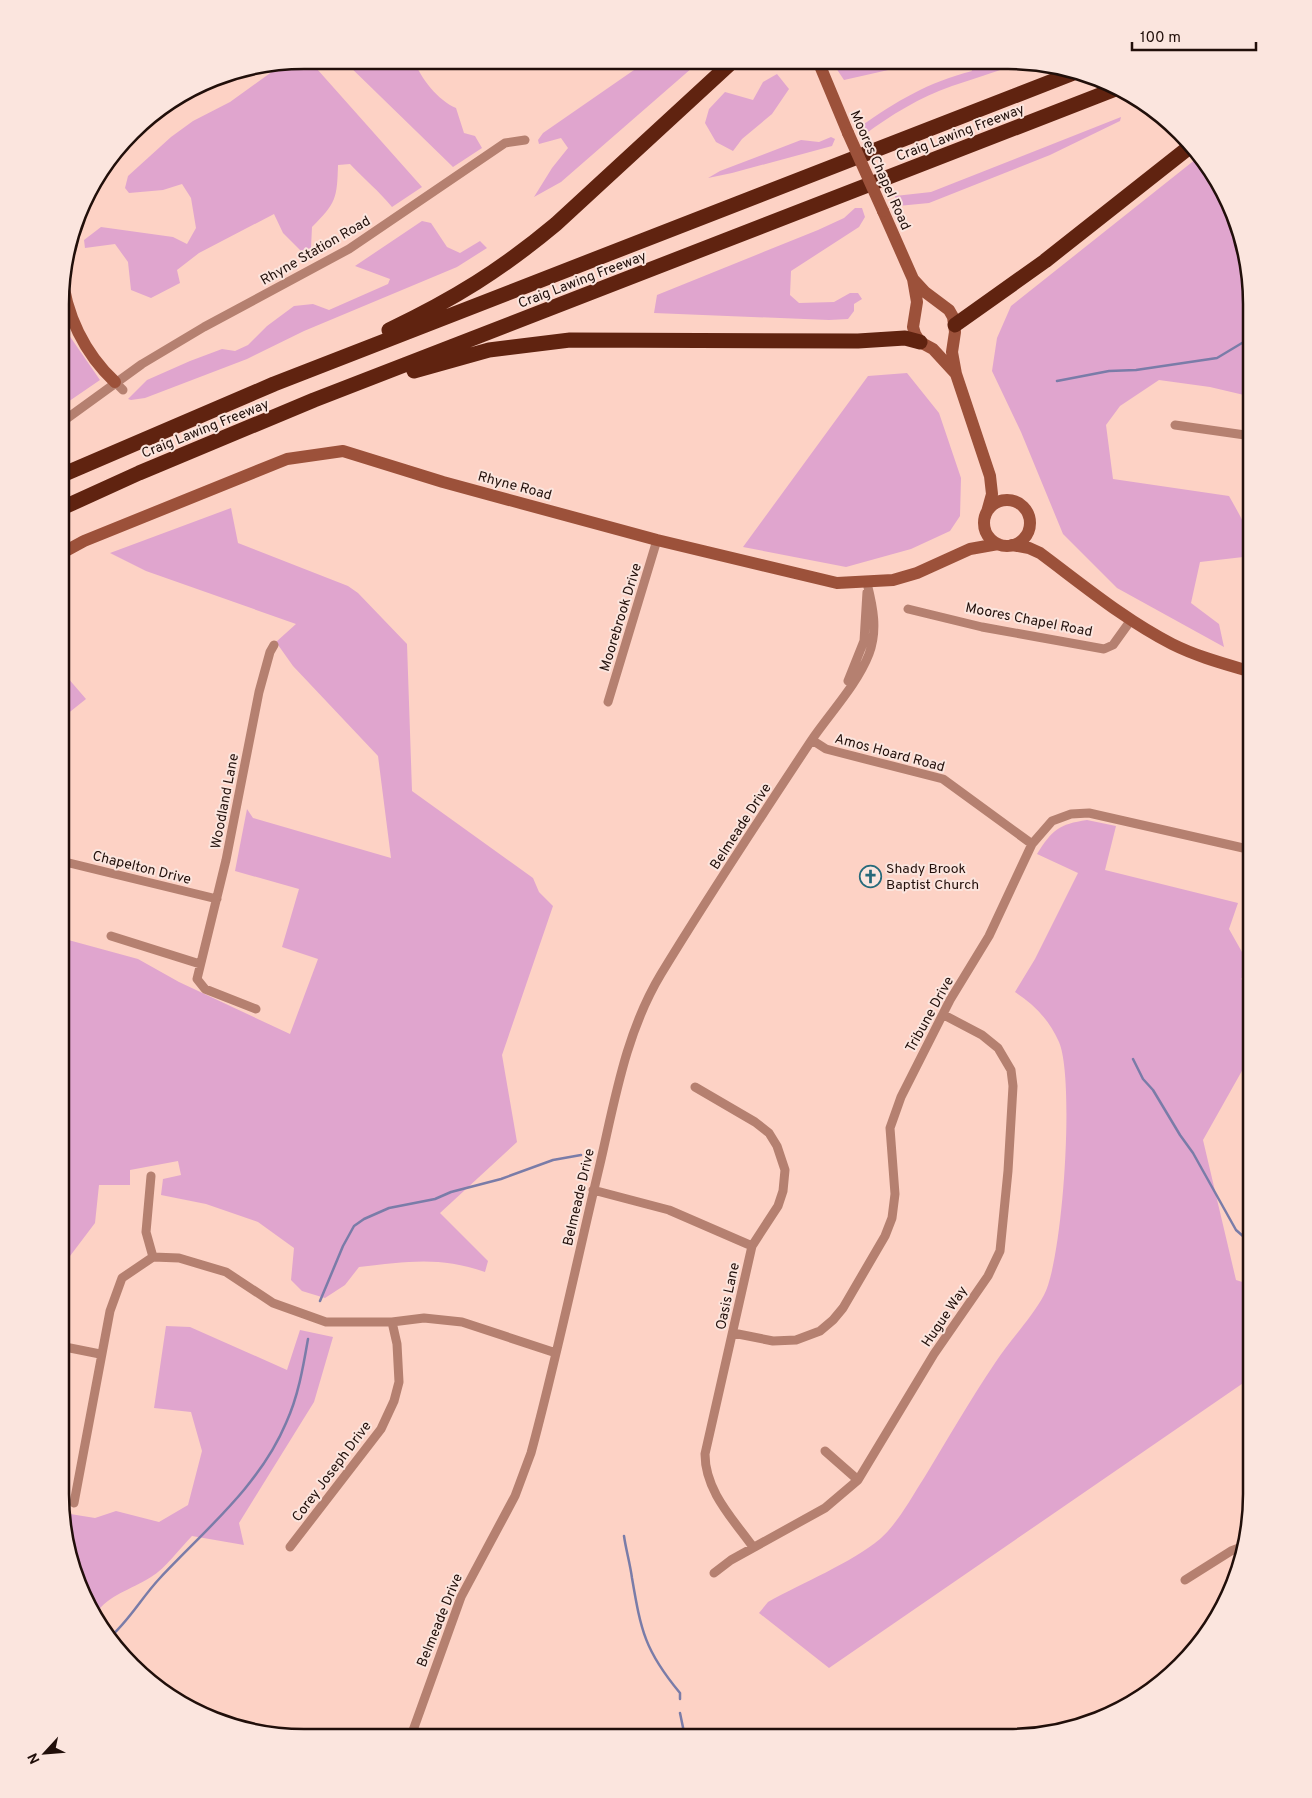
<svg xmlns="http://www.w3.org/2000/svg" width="1312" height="1798" viewBox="0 0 1312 1798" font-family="Overpass,sans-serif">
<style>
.green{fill:#e0a5ce}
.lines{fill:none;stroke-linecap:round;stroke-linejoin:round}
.stream{stroke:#7a7ca8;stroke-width:2.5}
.street{stroke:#b58070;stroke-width:9}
.secondary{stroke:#9c513a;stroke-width:12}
.highway{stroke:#602310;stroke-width:15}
.secondary-bridge{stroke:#9c513a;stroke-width:12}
.labels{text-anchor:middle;stroke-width:4;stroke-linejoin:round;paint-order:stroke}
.street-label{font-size:14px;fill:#210f0a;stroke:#fbe5de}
.poi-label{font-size:14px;fill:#210f0a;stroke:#fbe5de;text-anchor:start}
.rim{fill:none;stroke:#210f0a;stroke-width:2.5}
</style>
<rect width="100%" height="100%" fill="#fdd2c5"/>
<!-- green -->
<path class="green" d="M 304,60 L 309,60 L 422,187 L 392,207 C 379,191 364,179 350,164 L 338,165 C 337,199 336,203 312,227 L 311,248 L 301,251 L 283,233 L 274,214 L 199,253 L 177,270 L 180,283 L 151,298 L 131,290 L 128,262 L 115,244 L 85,248 L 84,240 L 101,227 L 173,237 L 187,244 L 196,228 L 191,198 L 182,184 L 163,190 L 129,193 L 125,188 L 128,176 L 171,137 L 193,121 L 230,102 L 273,71 L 273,65 Z
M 343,60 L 414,60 C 420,78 439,101 456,108 L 464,133 L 475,136 L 482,148 L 453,167 Z
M 647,61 L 700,61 L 561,182 L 534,197 L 552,168 L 568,148 L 561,138 L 539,144 L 538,140 L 543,133 Z
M 832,62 L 963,62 L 906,66 L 844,80 Z
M 970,62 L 1022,62 C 999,71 976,78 952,86 C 920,97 891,115 864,135 L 860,127 C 898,100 927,83 972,71 Z
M 777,74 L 789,89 L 772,114 L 742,139 L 733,151 L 716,142 L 705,123 L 709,109 L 725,92 L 753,100 L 763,82 Z
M 1121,117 L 1120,121 L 1050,155 L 929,203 L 898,206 L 895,196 L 931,192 Z
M 831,137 L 835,139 L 832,146 L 732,173 L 708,178 L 720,171 L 801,140 L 819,142 Z
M 1201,155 L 1227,196 L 1252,303 L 1252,374 L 1245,377 L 1244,395 L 1210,387 L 1159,380 L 1120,406 L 1106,425 L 1113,479 L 1229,496 C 1240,516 1252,534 1252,556 L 1200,562 L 1191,603 L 1219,624 L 1224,647 L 1117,588 L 1063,534 L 1021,432 L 992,371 L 997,338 L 1011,306 Z
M 855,208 L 862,208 L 865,217 L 859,227 L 791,271 L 790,295 L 799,303 L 834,302 L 850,293 L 858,293 L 862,299 L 854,304 L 854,311 L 848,319 L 829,320 L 654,313 L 657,295 L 818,230 L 844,218 Z
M 422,221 L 431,223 L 447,247 L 460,253 L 480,241 L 487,248 L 457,267 L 304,331 L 247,359 L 145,398 L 131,400 L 128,399 L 147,380 L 190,361 L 222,349 L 235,351 L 248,345 L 267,326 L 294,306 L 313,304 L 329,310 L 388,284 L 390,279 L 355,266 Z
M 62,325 L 100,380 L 62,406 Z
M 907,373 L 939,413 L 961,478 L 960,516 L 950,531 L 911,549 L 846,567 L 743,547 L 868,376 Z
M 231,508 L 238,543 L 348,586 L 358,593 L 407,644 L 412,791 L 533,878 L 539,892 L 553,906 L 502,1055 L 517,1142 L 440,1213 L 488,1261 L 485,1272 C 438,1256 407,1262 359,1267 L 345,1285 L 325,1298 L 302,1291 L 291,1280 L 294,1248 L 258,1222 L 206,1204 L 161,1195 L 163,1179 L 181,1175 L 178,1161 L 130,1170 L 130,1185 L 99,1185 L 95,1223 L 67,1260 L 60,1298 L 61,938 L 138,959 L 179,982 L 290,1034 L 318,959 L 282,947 L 299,889 L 235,871 L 247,809 L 253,818 L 391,858 L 378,756 L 293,666 L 276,642 L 296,624 L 146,571 L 110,553 Z
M 61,677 L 67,677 L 86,699 L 61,719 Z
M 1087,820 L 1116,826 L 1105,870 L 1238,903 L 1229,929 L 1251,968 L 1241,979 L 1252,988 L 1252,1053 L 1203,1140 L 1236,1280 L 1252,1285 L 1252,1377 L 829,1668 L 759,1613 L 768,1602 C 800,1584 853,1562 880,1539 C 898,1523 911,1498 924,1478 C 947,1440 970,1400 995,1363 C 1010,1340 1031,1319 1044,1295 C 1063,1260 1075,1079 1059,1042 C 1049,1020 1035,1005 1015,992 L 1035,959 L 1078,873 L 1037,854 C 1052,830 1059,824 1087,820 Z
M 166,1326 L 190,1327 L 287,1370 L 300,1330 L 333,1337 L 314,1402 L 239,1523 L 244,1545 L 192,1536 C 179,1549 166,1568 151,1577 C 129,1591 111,1593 94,1615 L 85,1602 L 64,1513 L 95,1518 L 116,1511 L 159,1522 L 188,1505 L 202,1451 L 191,1412 L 154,1408 Z"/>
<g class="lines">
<!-- stream -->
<path class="stream" d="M 1057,381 L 1109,371 L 1136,370 L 1217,358 L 1252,337
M 1133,1059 L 1143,1079 L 1153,1090 L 1180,1135 L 1193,1153 L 1236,1230 L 1252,1244
M 320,1301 L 343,1246 L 354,1226 L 364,1219 L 389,1208 L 435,1199 L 451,1192 L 501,1179 L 553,1160 L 581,1155
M 624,1536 C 626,1550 630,1563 632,1578 C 641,1631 645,1651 680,1693 L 680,1699
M 109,1638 C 129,1621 142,1597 160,1578 C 205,1530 260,1485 286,1423 C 298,1397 303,1368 308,1339
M 680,1713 L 685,1737"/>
<!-- street -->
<path class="street" d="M 115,382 L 123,390
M 62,422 L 142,364 L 204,327 L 349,249 L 505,143 L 525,140
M 1175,425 L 1252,436
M 908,609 L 982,627 L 1104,649 L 1113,645 L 1131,620
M 848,681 L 864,641 L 867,592
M 608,702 L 657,540
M 812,740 L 826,749 L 943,779 L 1032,844
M 61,861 L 217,899
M 111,936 L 200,964
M 256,1009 L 205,989 L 197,979 L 226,860 L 259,692 L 270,652 L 274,645
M 695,1087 L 755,1122 L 769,1133 L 777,1146 L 785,1170 L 783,1191 L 778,1206 L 752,1246 L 705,1454 C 705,1491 733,1519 753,1547
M 151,1176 L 146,1232 L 153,1257
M 593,1190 L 669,1210 L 752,1246
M 733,1333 L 773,1341 L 796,1340 L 820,1331 L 833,1320 L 843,1308 L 885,1236 L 892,1218 L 895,1194 L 890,1128 L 901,1097 L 950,1000 L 989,936 L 1032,844 L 1052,821 L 1071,814 L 1089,813 L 1252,850
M 60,1346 L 100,1354
M 825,1451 L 858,1480
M 74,1503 L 110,1311 L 122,1278 L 153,1257 L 179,1258 L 226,1272 L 273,1303 L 326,1322 L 392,1322 L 424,1318 L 462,1322 L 556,1353
M 290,1547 L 381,1429 L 394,1401 L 399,1382 L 397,1344 L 392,1322
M 714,1573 L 731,1560 L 825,1508 L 858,1480 L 934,1354 L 988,1276 L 1000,1251 L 1008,1171 L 1013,1086 L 1011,1070 L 998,1048 L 982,1035 L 944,1015
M 1185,1580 L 1231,1551 L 1244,1546
M 411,1736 L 461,1597 L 515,1496 L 531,1453 C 557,1357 577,1260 600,1164 C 615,1099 626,1032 661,974 C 709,895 760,818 811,741 C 830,713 857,685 869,654 C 878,630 873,607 867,583"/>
<!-- secondary -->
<path class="secondary" d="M 818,61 L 848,133
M 883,211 L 913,279 L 917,302 L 913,327 L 915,334 L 920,342 L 933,349 L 956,374
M 62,273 C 65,314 85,354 115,382
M 913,279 L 925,292 L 949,310 L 953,317 L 955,332 L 952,352 L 956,374 L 990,476 L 992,494 L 987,512
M984 523a23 23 0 1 1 46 0a23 23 0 1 1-46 0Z
M 1012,545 L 1029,548 L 1040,553 C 1083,585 1125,620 1172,644 C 1198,657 1225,664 1252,672
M 62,553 L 84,541 L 287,459 L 343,451 L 443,482 L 657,540 L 837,583 L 893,580 L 917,573 L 970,549 L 998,544"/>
<!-- highway -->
<path class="highway" d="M 955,325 L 1045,261 L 1192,145
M 389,330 C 454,299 501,270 556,224 L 733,61
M 414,371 L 489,350 L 570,340 L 858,341 L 905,338 L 920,342
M 62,475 L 274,384 L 1076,72
M 62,508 L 139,473 L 314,400 L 1118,88"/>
<!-- secondary-bridge -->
<path class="secondary-bridge" d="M 848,133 L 883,211"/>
</g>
<!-- icons -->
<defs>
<symbol id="church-ring" viewBox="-11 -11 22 22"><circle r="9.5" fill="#fbe5de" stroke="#266a7b" stroke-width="1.5"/><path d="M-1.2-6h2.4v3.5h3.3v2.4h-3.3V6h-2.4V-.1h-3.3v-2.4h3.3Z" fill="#266a7b"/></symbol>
</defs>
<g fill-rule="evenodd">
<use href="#church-ring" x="858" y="864" width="25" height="25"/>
</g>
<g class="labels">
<!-- street labels -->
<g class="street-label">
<text transform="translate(960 132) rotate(-21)" y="5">Craig Lawing Freeway</text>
<text transform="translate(881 170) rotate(66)" y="5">Moores Chapel Road</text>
<text transform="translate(315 250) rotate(-30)" y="5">Rhyne Station Road</text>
<text transform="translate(582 279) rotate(-21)" y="5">Craig Lawing Freeway</text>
<text transform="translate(205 428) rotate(-22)" y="5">Craig Lawing Freeway</text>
<text transform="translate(515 485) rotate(15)" y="5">Rhyne Road</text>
<text transform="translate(620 617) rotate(-73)" y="5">Moorebrook Drive</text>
<text transform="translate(1029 619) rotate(11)" y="5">Moores Chapel Road</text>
<text transform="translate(890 752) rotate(15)" y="5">Amos Hoard Road</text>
<text transform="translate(224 801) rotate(-79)" y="5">Woodland Lane</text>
<text transform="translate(740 826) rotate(-57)" y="5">Belmeade Drive</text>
<text transform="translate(142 867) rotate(14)" y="5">Chapelton Drive</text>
<text transform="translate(929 1014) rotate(-61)" y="5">Tribune Drive</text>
<text transform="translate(578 1197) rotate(-77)" y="5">Belmeade Drive</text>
<text transform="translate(727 1296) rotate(-78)" y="5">Oasis Lane</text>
<text transform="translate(944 1316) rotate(-56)" y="5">Hugue Way</text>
<text transform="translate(331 1471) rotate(-53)" y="5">Corey Joseph Drive</text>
<text transform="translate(439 1620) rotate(-68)" y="5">Belmeade Drive</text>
</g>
<!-- poi labels -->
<g class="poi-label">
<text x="886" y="873">Shady Brook<tspan x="886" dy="16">Baptist Church</tspan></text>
</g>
</g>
<!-- crop -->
<path d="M0 0H1312V1798H0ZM304 69H1008A235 235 0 0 1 1243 304V1494A235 235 0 0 1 1008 1729H304A235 235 0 0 1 69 1494V304A235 235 0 0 1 304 69Z" fill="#fbe5de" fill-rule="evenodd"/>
<path class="rim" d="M304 69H1008A235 235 0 0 1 1243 304V1494A235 235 0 0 1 1008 1729H304A235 235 0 0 1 69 1494V304A235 235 0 0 1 304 69Z"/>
<!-- north arrow -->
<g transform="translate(45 1753) rotate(244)" stroke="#fbe5de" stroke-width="4" paint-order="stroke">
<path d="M0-4L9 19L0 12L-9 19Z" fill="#210f0a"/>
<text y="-8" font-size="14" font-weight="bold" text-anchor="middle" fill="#210f0a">N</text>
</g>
<!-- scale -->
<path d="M1132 42v8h124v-8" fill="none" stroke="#210f0a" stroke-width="2.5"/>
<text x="1140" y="42" font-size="15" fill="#210f0a" stroke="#fbe5de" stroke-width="4" paint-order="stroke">100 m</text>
</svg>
